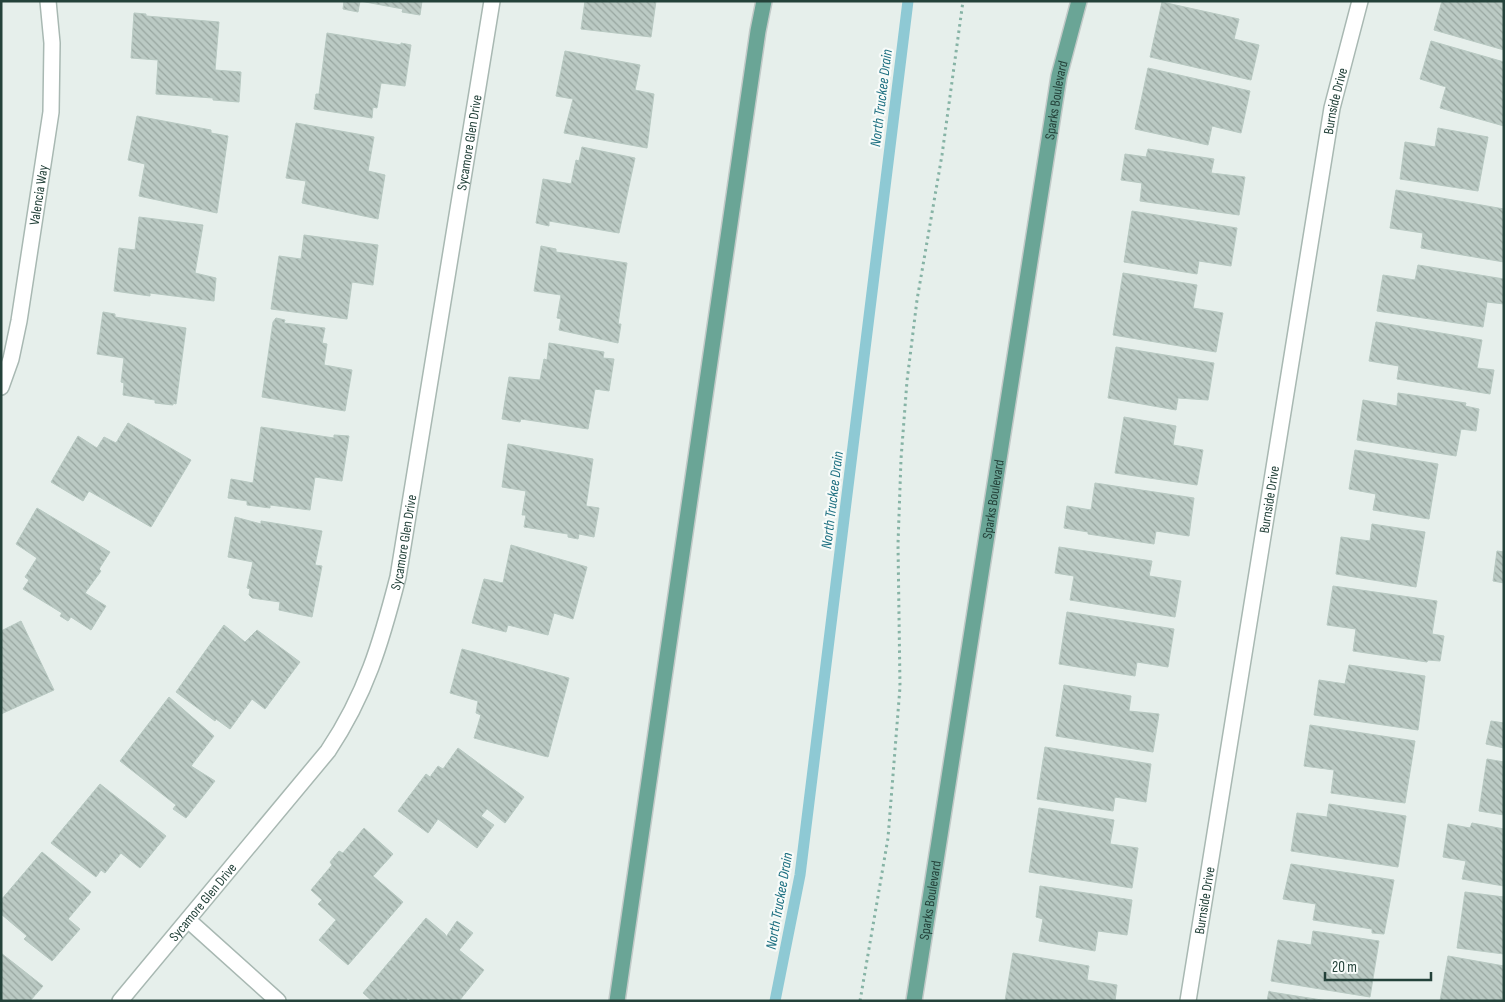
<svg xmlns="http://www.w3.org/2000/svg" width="1505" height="1002" viewBox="0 0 1505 1002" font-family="'Sofia Sans Condensed',sans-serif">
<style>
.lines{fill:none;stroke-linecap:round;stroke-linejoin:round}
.stream{stroke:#8ec9d4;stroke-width:11}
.building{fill:url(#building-back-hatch);stroke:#b8c9c2}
.minor-casing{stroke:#a8b8b2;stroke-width:18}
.primary-casing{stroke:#c2cac8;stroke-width:18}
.path{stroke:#86b3a5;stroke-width:3;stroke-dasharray:2.5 4;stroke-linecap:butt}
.minor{stroke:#fff;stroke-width:15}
.primary{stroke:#6aa596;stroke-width:15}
.labels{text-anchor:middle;stroke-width:4.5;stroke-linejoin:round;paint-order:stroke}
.street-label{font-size:14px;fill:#24423a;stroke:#f7fbf9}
.water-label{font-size:15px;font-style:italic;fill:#1c6f80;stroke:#f7fbf9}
</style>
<defs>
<pattern id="building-back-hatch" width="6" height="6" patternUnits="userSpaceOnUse" patternTransform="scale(1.25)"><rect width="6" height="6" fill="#bbcac4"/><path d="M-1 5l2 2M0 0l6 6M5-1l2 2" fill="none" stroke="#98a6a0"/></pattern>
</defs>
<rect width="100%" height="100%" fill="#e6efeb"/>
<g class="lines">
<!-- stream -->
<path class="stream" d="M 775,1001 L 800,875 L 908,1"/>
</g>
<!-- building -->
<path class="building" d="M 344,1 L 422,1 L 420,15 L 402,12 L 403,9 L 360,1 L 358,12 L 343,9 Z
M 585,1 L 656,1 L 651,37 L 581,29 Z
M 1442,1 L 1504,1 L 1504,50 L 1434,30 Z
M 1162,2 L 1239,19 L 1234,39 L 1259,45 L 1251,80 L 1150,57 Z
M 134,13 L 146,14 L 146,16 L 219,22 L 215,70 L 241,72 L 239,102 L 213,100 L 213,98 L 156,94 L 158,60 L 131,58 Z
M 327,33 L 401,45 L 401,43 L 411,45 L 405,86 L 381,83 L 377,108 L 373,107 L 372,118 L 314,109 L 316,94 L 319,94 Z
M 1431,41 L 1504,62 L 1504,126 L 1440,108 L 1446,87 L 1420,79 Z
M 565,51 L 640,65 L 635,90 L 654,94 L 647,148 L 564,133 L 573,99 L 556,96 Z
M 1148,68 L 1250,91 L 1241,133 L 1212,126 L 1208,145 L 1135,129 Z
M 137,116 L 211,130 L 211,133 L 228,136 L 217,213 L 139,196 L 145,164 L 128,160 Z
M 296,123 L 374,137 L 368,171 L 385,175 L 378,219 L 302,203 L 306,181 L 286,178 Z
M 1438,128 L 1488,137 L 1478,191 L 1400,179 L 1405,142 L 1435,147 Z
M 582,147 L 635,158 L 619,233 L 549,221 L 549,226 L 536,223 L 543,179 L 571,184 L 576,160 L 579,161 Z
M 1148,149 L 1214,159 L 1211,173 L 1245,177 L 1239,215 L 1140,201 L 1142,183 L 1121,180 L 1125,154 L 1146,157 Z
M 1396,190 L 1504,209 L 1504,262 L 1421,248 L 1423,233 L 1390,228 Z
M 1132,211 L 1237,228 L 1231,266 L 1199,261 L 1197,274 L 1124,262 Z
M 139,217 L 203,225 L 195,273 L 216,278 L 214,301 L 150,293 L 150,296 L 114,291 L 119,248 L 135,250 Z
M 304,235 L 378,245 L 373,285 L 352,282 L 347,319 L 271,309 L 279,256 L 301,259 Z
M 541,246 L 556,249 L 556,252 L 627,263 L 618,324 L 621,324 L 618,343 L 559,330 L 561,319 L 557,318 L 561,295 L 534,291 Z
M 1418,265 L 1504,279 L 1504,304 L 1487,302 L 1483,327 L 1377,311 L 1383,275 L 1415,280 Z
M 1123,273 L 1197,285 L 1193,308 L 1223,313 L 1216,352 L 1113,335 Z
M 103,312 L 115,314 L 115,317 L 186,328 L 176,404 L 173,403 L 173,405 L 155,403 L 155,400 L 123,395 L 124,383 L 121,382 L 124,358 L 97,354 Z
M 276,318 L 285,320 L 284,323 L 325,328 L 322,343 L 327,344 L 324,365 L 352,370 L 345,411 L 262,397 L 273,322 Z
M 1376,322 L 1482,340 L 1477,368 L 1494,370 L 1490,394 L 1397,379 L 1399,366 L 1369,361 Z
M 549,343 L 604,352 L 603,358 L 614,359 L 609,391 L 595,389 L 588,429 L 521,419 L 520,422 L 502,419 L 509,377 L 540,380 L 544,359 L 547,360 Z
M 1116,347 L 1214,363 L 1208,400 L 1178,398 L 1176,410 L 1108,398 Z
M 1398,393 L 1466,403 L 1465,406 L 1479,409 L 1476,431 L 1461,429 L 1456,456 L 1357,440 L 1363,400 L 1397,406 Z
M 1124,417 L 1176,426 L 1173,445 L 1203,450 L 1197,485 L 1115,473 Z
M 128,423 L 191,460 L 151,527 L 89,491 L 83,501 L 51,482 L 78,436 L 97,448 L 104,437 L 116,443 Z
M 261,427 L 334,438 L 334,435 L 349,436 L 342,481 L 315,477 L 310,510 L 270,505 L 270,508 L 247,505 L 247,501 L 228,498 L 231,479 L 253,483 Z
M 508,444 L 593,459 L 586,506 L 599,508 L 594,537 L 579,534 L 578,539 L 568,537 L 568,534 L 524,527 L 526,515 L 522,515 L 526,491 L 502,487 Z
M 1355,450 L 1438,464 L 1429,519 L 1373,510 L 1376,494 L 1349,489 Z
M 1095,483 L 1194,498 L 1189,536 L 1156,531 L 1154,544 L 1088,534 L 1088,532 L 1064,528 L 1067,506 L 1091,510 Z
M 37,508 L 110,552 L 99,569 L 101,571 L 85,593 L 106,606 L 91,630 L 71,617 L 68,621 L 60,616 L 62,613 L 23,589 L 29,580 L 25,577 L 37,558 L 16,544 Z
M 235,517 L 261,524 L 261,521 L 322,531 L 315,565 L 322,566 L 312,617 L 279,610 L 280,602 L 252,598 L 249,595 L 250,589 L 247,588 L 253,562 L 228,557 Z
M 1372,524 L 1425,532 L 1416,587 L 1336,574 L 1341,537 L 1370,541 Z
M 511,545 L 587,567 L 573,619 L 554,613 L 548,635 L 508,625 L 506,632 L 472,623 L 484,579 L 503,583 Z
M 1059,547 L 1152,561 L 1149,576 L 1181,581 L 1175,617 L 1070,600 L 1074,576 L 1055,573 Z
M 1497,551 L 1504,552 L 1504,583 L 1493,581 Z
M 1333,586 L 1437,601 L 1432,634 L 1444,636 L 1440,661 L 1428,660 L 1427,662 L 1353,651 L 1356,629 L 1327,625 Z
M 1067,612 L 1174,629 L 1168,667 L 1137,662 L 1135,676 L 1059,664 Z
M 21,621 L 54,690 L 1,714 L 1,631 Z
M 224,625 L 245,642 L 257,630 L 300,662 L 265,709 L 252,699 L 230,729 L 216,719 L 215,721 L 176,692 Z
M 462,649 L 569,678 L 548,757 L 474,738 L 481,715 L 476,713 L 478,701 L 450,693 Z
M 1349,665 L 1425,676 L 1418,730 L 1314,715 L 1319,680 L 1345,684 Z
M 1064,685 L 1131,696 L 1129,711 L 1159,714 L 1153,752 L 1056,736 Z
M 169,697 L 214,736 L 191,766 L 215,781 L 186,818 L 173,809 L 176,805 L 120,761 Z
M 1491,721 L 1504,723 L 1504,748 L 1486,744 Z
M 1310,725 L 1415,741 L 1405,803 L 1331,793 L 1334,770 L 1304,766 Z
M 1045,747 L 1151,764 L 1146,802 L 1115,797 L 1113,811 L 1037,799 Z
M 458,748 L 524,797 L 505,823 L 487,809 L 481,816 L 494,825 L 477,848 L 438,819 L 428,833 L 398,811 L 426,774 L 430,777 L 438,766 L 443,769 Z
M 1487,759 L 1504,762 L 1504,815 L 1479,811 Z
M 100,784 L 166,836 L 140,868 L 121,853 L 105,873 L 101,870 L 96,877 L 51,843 Z
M 1329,804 L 1406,816 L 1398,867 L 1291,851 L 1297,813 L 1327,817 Z
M 1039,808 L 1114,820 L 1110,844 L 1138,848 L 1132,888 L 1029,872 Z
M 1472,823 L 1504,829 L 1504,886 L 1462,879 L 1466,861 L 1443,857 L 1448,824 L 1470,828 Z
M 364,828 L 393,854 L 373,876 L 403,902 L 348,965 L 319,940 L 336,920 L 318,904 L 322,900 L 311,890 L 332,865 L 330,862 L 339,851 L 343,853 Z
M 42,852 L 91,892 L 68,919 L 80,929 L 52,961 L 24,939 L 27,936 L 1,914 L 1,900 Z
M 1291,864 L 1394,880 L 1384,934 L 1372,933 L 1372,929 L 1313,920 L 1316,904 L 1283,899 Z
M 1040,886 L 1132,900 L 1127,935 L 1098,931 L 1095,951 L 1039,941 L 1043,919 L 1036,917 Z
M 1465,892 L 1504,897 L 1504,954 L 1457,948 Z
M 426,918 L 445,934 L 446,937 L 457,921 L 473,933 L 459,950 L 484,970 L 459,1001 L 412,1001 L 408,998 L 406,1001 L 372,1001 L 363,993 Z
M 1313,931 L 1379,941 L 1370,997 L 1271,981 L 1278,940 L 1311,945 Z
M 1,953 L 43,986 L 30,1001 L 1,1001 Z
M 1013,953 L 1089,966 L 1087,980 L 1117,985 L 1115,1001 L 1005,1001 Z
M 1448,956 L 1504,966 L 1504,1001 L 1440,1001 Z
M 1269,991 L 1271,992 L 1328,1001 L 1267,1001 Z"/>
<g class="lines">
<defs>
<g id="minor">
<path id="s1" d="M 1,387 L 11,359 L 19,321 L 51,112 L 52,43 L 48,1"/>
<path d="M 188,920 L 278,1001"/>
<path id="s2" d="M 120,1001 L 328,751 C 366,694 381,643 398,577 L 492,1"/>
<path id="s3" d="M 1188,1001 L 1332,108 L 1360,1"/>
</g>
<g id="primary">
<path d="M 617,1001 L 758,31 L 764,1"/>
<path id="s4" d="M 914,1001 L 1059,76 L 1079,1"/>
</g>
</defs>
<!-- minor casing -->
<use href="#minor" class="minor-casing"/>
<!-- primary casing -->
<use href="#primary" class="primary-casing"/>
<!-- path -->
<path class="path" d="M 860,1001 L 888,838 L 900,687 L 898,544 L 901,459 L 907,381 L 917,300 L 942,155 L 963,1"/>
<!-- minor -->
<use href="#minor" class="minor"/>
<!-- primary -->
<use href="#primary" class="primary"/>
</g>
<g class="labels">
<!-- street labels -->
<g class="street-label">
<text dy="5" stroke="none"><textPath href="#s4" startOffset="912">Sparks Boulevard</textPath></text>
<text dy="5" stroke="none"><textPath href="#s3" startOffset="912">Burnside Drive</textPath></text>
<text dy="5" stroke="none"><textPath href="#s2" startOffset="954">Sycamore Glen Drive</textPath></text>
<text dy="5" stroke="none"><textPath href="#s1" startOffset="196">Valencia Way</textPath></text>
<text dy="5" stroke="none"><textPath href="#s4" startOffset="508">Sparks Boulevard</textPath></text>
<text dy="5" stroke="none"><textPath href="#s3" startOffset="508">Burnside Drive</textPath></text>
<text dy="5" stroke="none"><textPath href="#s2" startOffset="549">Sycamore Glen Drive</textPath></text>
<text dy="5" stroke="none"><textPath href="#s4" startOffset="102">Sparks Boulevard</textPath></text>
<text dy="5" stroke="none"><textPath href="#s3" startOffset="102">Burnside Drive</textPath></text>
<text dy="5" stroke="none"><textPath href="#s2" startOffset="129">Sycamore Glen Drive</textPath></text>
</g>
<!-- water labels -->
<g class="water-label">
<text transform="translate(881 98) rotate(-83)" y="5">North Truckee Drain</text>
<text transform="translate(832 500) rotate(-83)" y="5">North Truckee Drain</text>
<text transform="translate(779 901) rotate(-80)" y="5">North Truckee Drain</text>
</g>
</g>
<!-- border -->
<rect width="1505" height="1002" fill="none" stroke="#24423a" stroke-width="5"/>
<!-- scale -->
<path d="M1325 972v8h106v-8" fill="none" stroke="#24423a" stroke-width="2.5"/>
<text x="1332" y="972" font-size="15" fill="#24423a" stroke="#f7fbf9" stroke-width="4" paint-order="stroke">20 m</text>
</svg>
